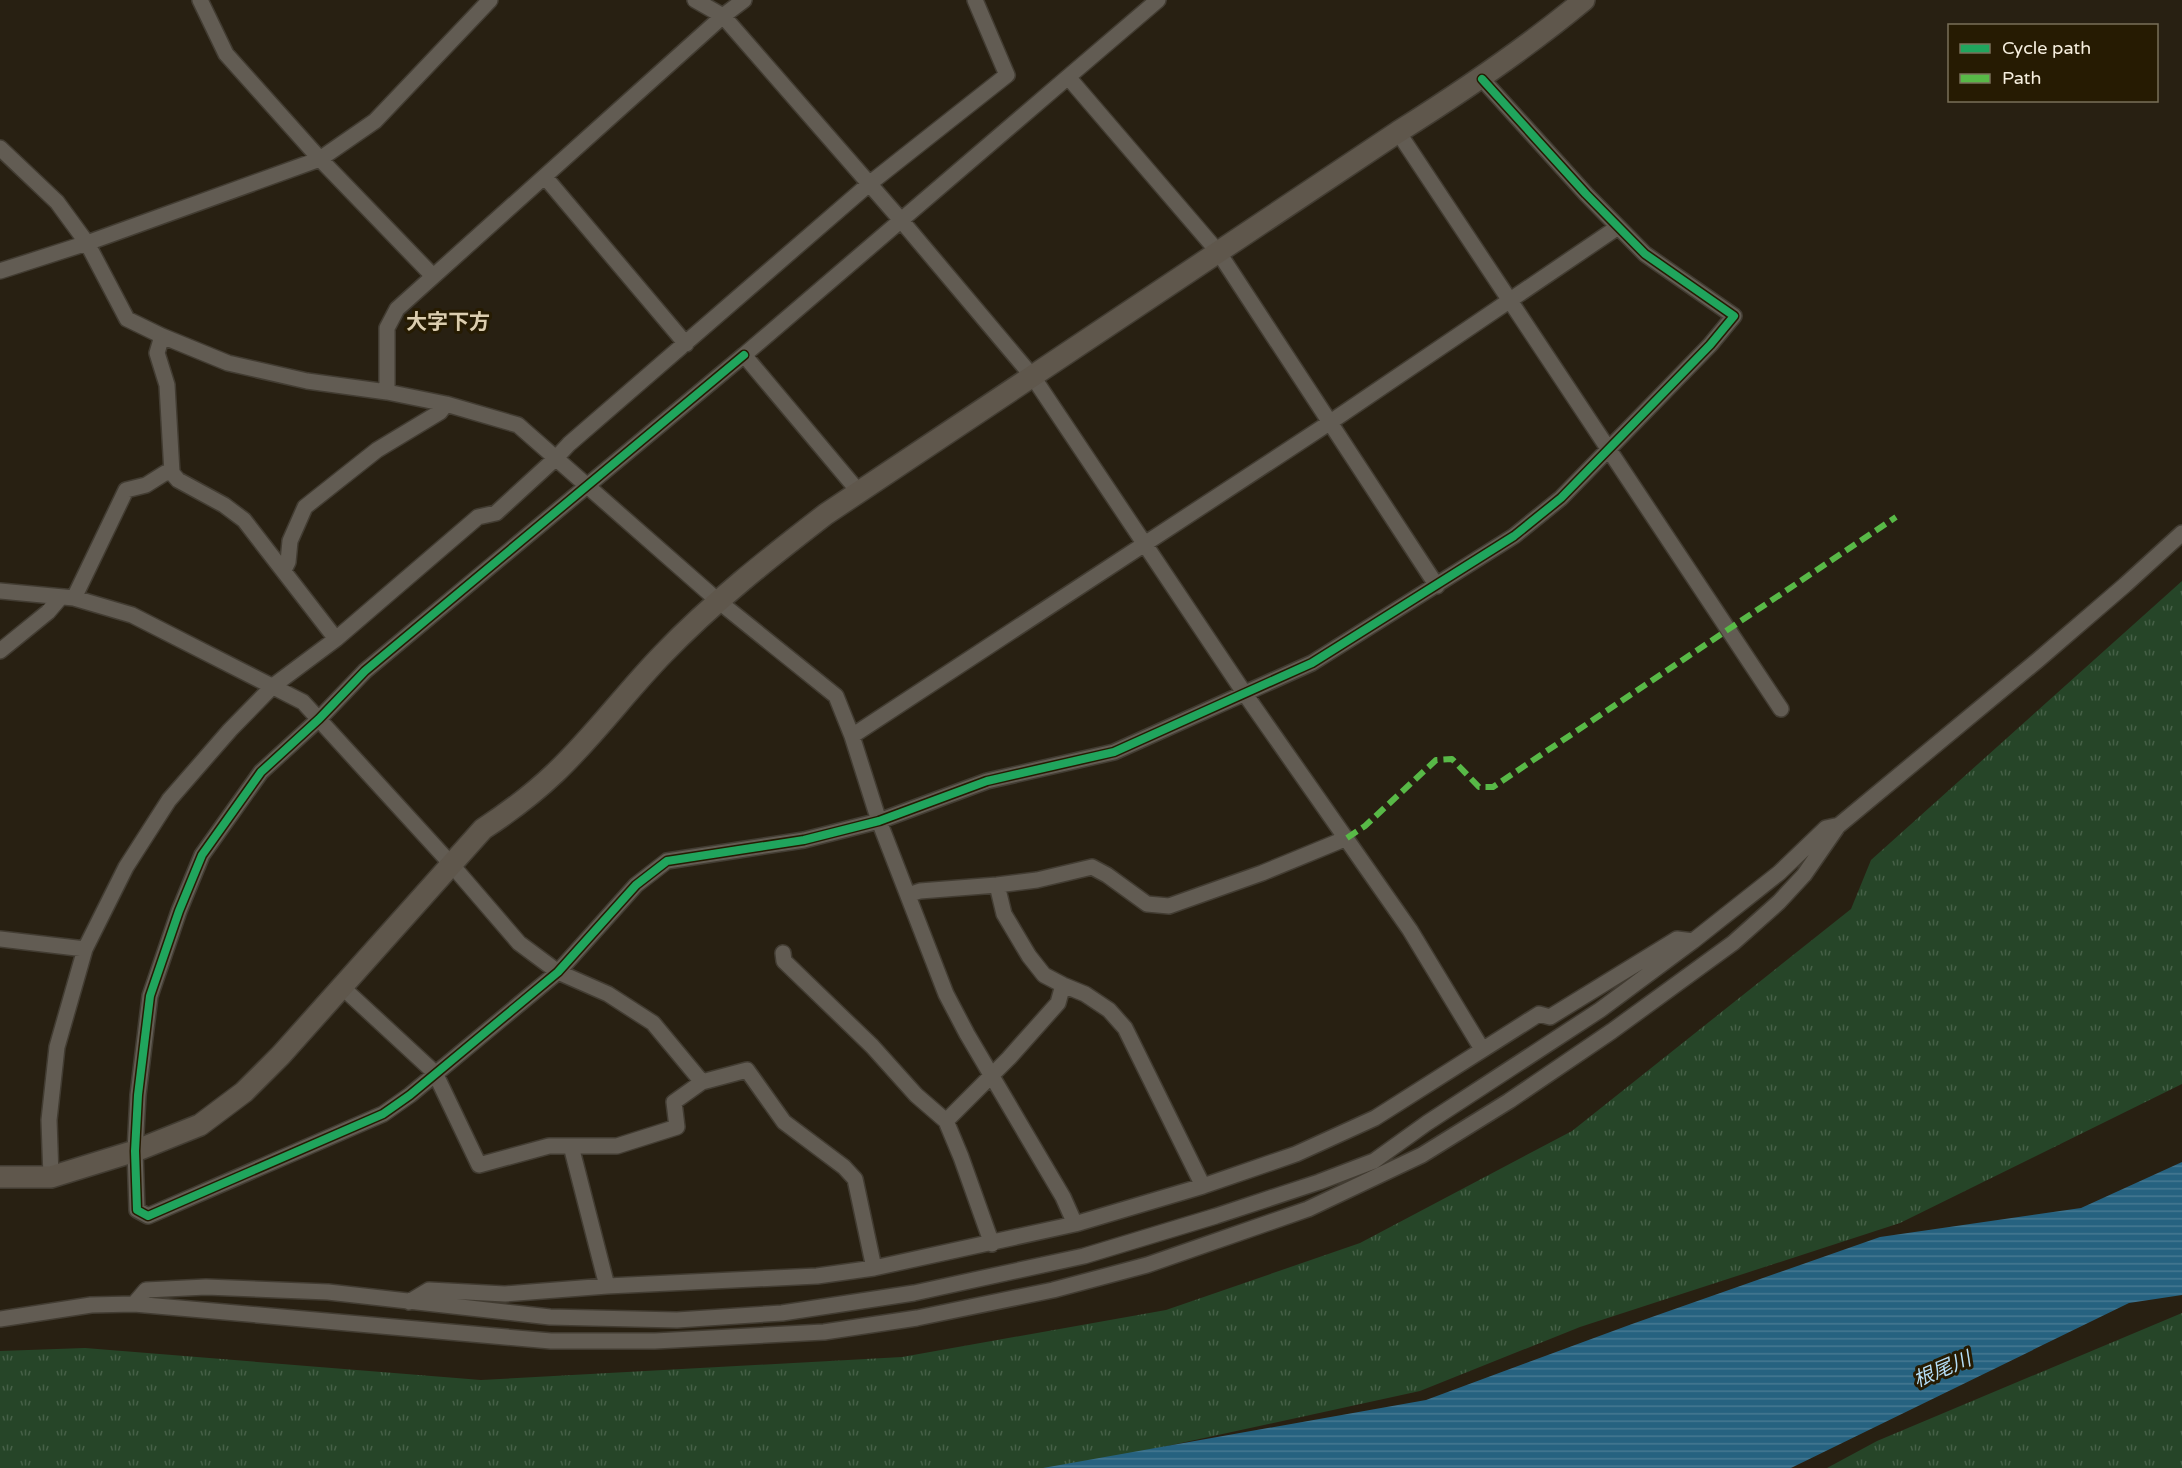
<svg xmlns="http://www.w3.org/2000/svg" width="2182" height="1468" viewBox="0 0 2182 1468" font-family="'Varela Round','Noto Sans JP',sans-serif">
<style>
.grass{fill:url(#grass-tufts)}
.water{fill:url(#water-rules)}
.lines{fill:none;stroke-linecap:round;stroke-linejoin:round}
.street-casing{stroke:#423c32;stroke-width:18}
.secondary-casing{stroke:#423c32;stroke-width:24}
.street{stroke:#625c53;stroke-width:15}
.secondary{stroke:#5f574c;stroke-width:21}
.quiet{stroke:#58b947;stroke-width:6;stroke-dasharray:12 6;stroke-linecap:butt}
.cycleway-casing{stroke:#261b02;stroke-width:11}
.cycleway{stroke:#20a55d;stroke-width:8}
.labels{text-anchor:middle;stroke-width:6;stroke-linejoin:round;paint-order:stroke}
.water-label{font-size:20px;font-style:italic;fill:#b5def7;stroke:#261b02}
.quarter-label{font-size:21px;font-weight:bold;fill:#dbcdaf;stroke:#261b02}
</style>
<defs>
<pattern id="grass-tufts" width="24" height="20" patternUnits="userSpaceOnUse" patternTransform="scale(1.5)"><rect width="24" height="20" fill="#264528"/><path d="M3 7l-1-3M5 7V3M7 7l1-3M15 17l-1-3M17 17v-4M19 17l1-3" fill="none" stroke="#466047"/></pattern>
<pattern id="water-rules" width="6" height="5" patternUnits="userSpaceOnUse" patternTransform="scale(1.5)"><rect width="6" height="5" fill="#266280"/><path d="M0 2.5h6" fill="none" stroke="#467992"/></pattern>
</defs>
<rect width="100%" height="100%" fill="#282012"/>
<!-- grass -->
<path class="grass" d="M 2182,581 L 2182,1084 L 1900,1223 L 1580,1327 L 1420,1391 L 1066,1468 L 0,1468 L 0,1351 L 85,1348 L 481,1380 L 902,1357 L 1166,1310 L 1360,1243 L 1572,1131 L 1851,909 L 1871,860 Z
M 2182,1313 L 2182,1468 L 1827,1468 L 1877,1441 Z"/>
<!-- water -->
<path class="water" d="M 2182,1162 L 2182,1295 L 2129,1303 L 1791,1468 L 1043,1468 L 1426,1400 L 1632,1324 L 1880,1237 L 2081,1208 Z"/>
<g class="lines">
<defs>
<path id="street" d="M 200,0 L 226,54 L 320,159 L 433,276
M 695,0 L 723,16 L 900,219 L 1033,377 L 1245,694 L 1410,930 L 1482,1049
M 1068,77 L 1158,0
M 1398,132 L 1781,709
M 0,148 L 57,202 L 87,243 L 127,319 L 162,336 L 228,363 L 307,381 L 387,392 L 446,404 L 518,425 L 717,600 L 836,696 L 852,736 L 879,821 L 946,994 L 967,1034 L 1063,1197 L 1075,1224
M 545,177 L 686,344
M 0,271 L 87,243 L 320,159 L 375,121 L 490,0
M 162,336 L 157,353 L 167,385 L 172,473 L 178,480 L 224,505 L 244,520 L 336,639
M 744,355 L 365,671 L 319,719 L 261,772 L 202,855 L 179,911 L 150,996 L 138,1095 L 135,1151 L 137,1210 L 148,1216 L 383,1114 L 410,1095 L 558,972 L 636,885 L 667,861 L 804,840 L 879,821 L 987,781 L 1114,752 L 1312,663 L 1514,536 L 1561,498 L 1710,345 L 1734,316 L 1645,254 L 1586,194 L 1482,79
M 387,392 L 387,328 L 397,309 L 723,16 L 744,0
M 859,492 L 744,355 L 1068,77 L 1219,253 L 1437,586
M 284,570 L 288,562 L 290,541 L 305,507 L 377,450 L 440,412 L 446,404
M 0,591 L 74,598 L 132,615 L 303,702 L 451,864 L 519,943 L 558,972 L 608,994 L 653,1023 L 702,1082 L 747,1070 L 784,1122 L 844,1167 L 855,1179 L 874,1268
M 74,598 L 126,490 L 146,485 L 165,473 L 172,473
M 0,651 L 48,612 L 60,598
M 852,736 L 1329,423 L 1618,227
M 908,895 L 920,891 L 997,885 L 1037,880 L 1092,867 L 1107,875 L 1147,904 L 1169,906 L 1262,873 L 1347,838
M 0,939 L 85,949
M 783,953 L 784,961 L 872,1046 L 916,1095 L 946,1121 L 961,1157 L 992,1244
M 342,987 L 435,1073 L 479,1165 L 549,1146 L 617,1146 L 677,1127 L 674,1102 L 702,1082
M 946,1121 L 1009,1058 L 1058,1003 L 1063,985
M 571,1146 L 607,1286
M 51,1177 L 49,1120 L 57,1047 L 85,949 L 126,867 L 169,800 L 230,730 L 273,686 L 336,639 L 478,517 L 496,513 L 556,458 L 569,444 L 869,184 L 1007,75 L 975,0
M 1203,1186 L 1296,1154 L 1375,1118 L 1539,1014 L 1550,1017 L 1677,939 L 1693,941
M 409,1302 L 429,1290 L 505,1294 L 607,1286 L 817,1276 L 874,1268 L 1075,1224 L 1203,1186 L 1125,1028 L 1109,1010 L 1085,994 L 1063,985 L 1044,975 L 1029,956 L 1004,914 L 997,885
M 134,1304 L 551,1341 L 655,1341 L 824,1332 L 917,1318 L 1053,1290 L 1147,1265 L 1308,1209 L 1422,1155 L 1509,1101 L 1612,1031 L 1733,943 L 1779,902 L 1804,875 L 1838,826 L 2038,660 L 2125,585 L 2182,533
M 0,1319 L 91,1305 L 134,1304 L 146,1290 L 206,1287 L 328,1292 L 550,1317 L 677,1320 L 782,1313 L 914,1293 L 1084,1256 L 1216,1216 L 1319,1182 L 1374,1161 L 1427,1123 L 1600,1010 L 1693,941 L 1779,873 L 1826,828 L 1835,826"/>
<path id="secondary" d="M 0,1177 L 51,1177 L 135,1151 L 200,1125 L 244,1092 L 281,1055 L 483,829 C 509,812 533,794 555,773 C 594,736 626,692 663,654 C 713,602 769,558 826,514 L 1398,132 C 1463,91 1525,49 1584,0"/>
</defs>
<!-- street casing -->
<use href="#street" class="street-casing"/>
<!-- secondary casing -->
<use href="#secondary" class="secondary-casing"/>
<!-- street -->
<use href="#street" class="street"/>
<!-- secondary -->
<use href="#secondary" class="secondary"/>
<!-- quiet -->
<path class="quiet" d="M 1347,838 L 1365,826 L 1436,760 L 1452,759 L 1479,787 L 1493,787 L 1896,517"/>
<defs>
<path id="cycleway" d="M 744,355 L 365,671 L 319,719 L 261,772 L 202,855 L 179,911 L 150,996 L 138,1095 L 135,1151 L 137,1210 L 148,1216 L 383,1114 L 410,1095 L 558,972 L 636,885 L 667,861 L 804,840 L 879,821 L 987,781 L 1114,752 L 1312,663 L 1514,536 L 1561,498 L 1710,345 L 1734,316 L 1645,254 L 1586,194 L 1482,79"/>
</defs>
<!-- cycleway casing -->
<use href="#cycleway" class="cycleway-casing"/>
<!-- cycleway -->
<use href="#cycleway" class="cycleway"/>
</g>
<g class="labels">
<!-- water labels -->
<g class="water-label">
<text transform="translate(1942 1369) rotate(-23)" y="7">根尾川</text>
</g>
<!-- quarter labels -->
<g class="quarter-label">
<text x="448" y="329">大字下方</text>
</g>
</g>
<!-- legend -->
<rect x="1948" y="24" width="210" height="78" fill="#261b02" stroke="#79705a" stroke-width="1.5"/>
<rect x="1960" y="44" width="30" height="9" fill="#20a55d" stroke="#79705a" stroke-width="1.5"/>
<text x="2002" y="54" font-size="18" fill="#f6efdf">Cycle path</text>
<rect x="1960" y="74" width="30" height="9" fill="#58b947" stroke="#79705a" stroke-width="1.5"/>
<text x="2002" y="84" font-size="18" fill="#f6efdf">Path</text>
</svg>
